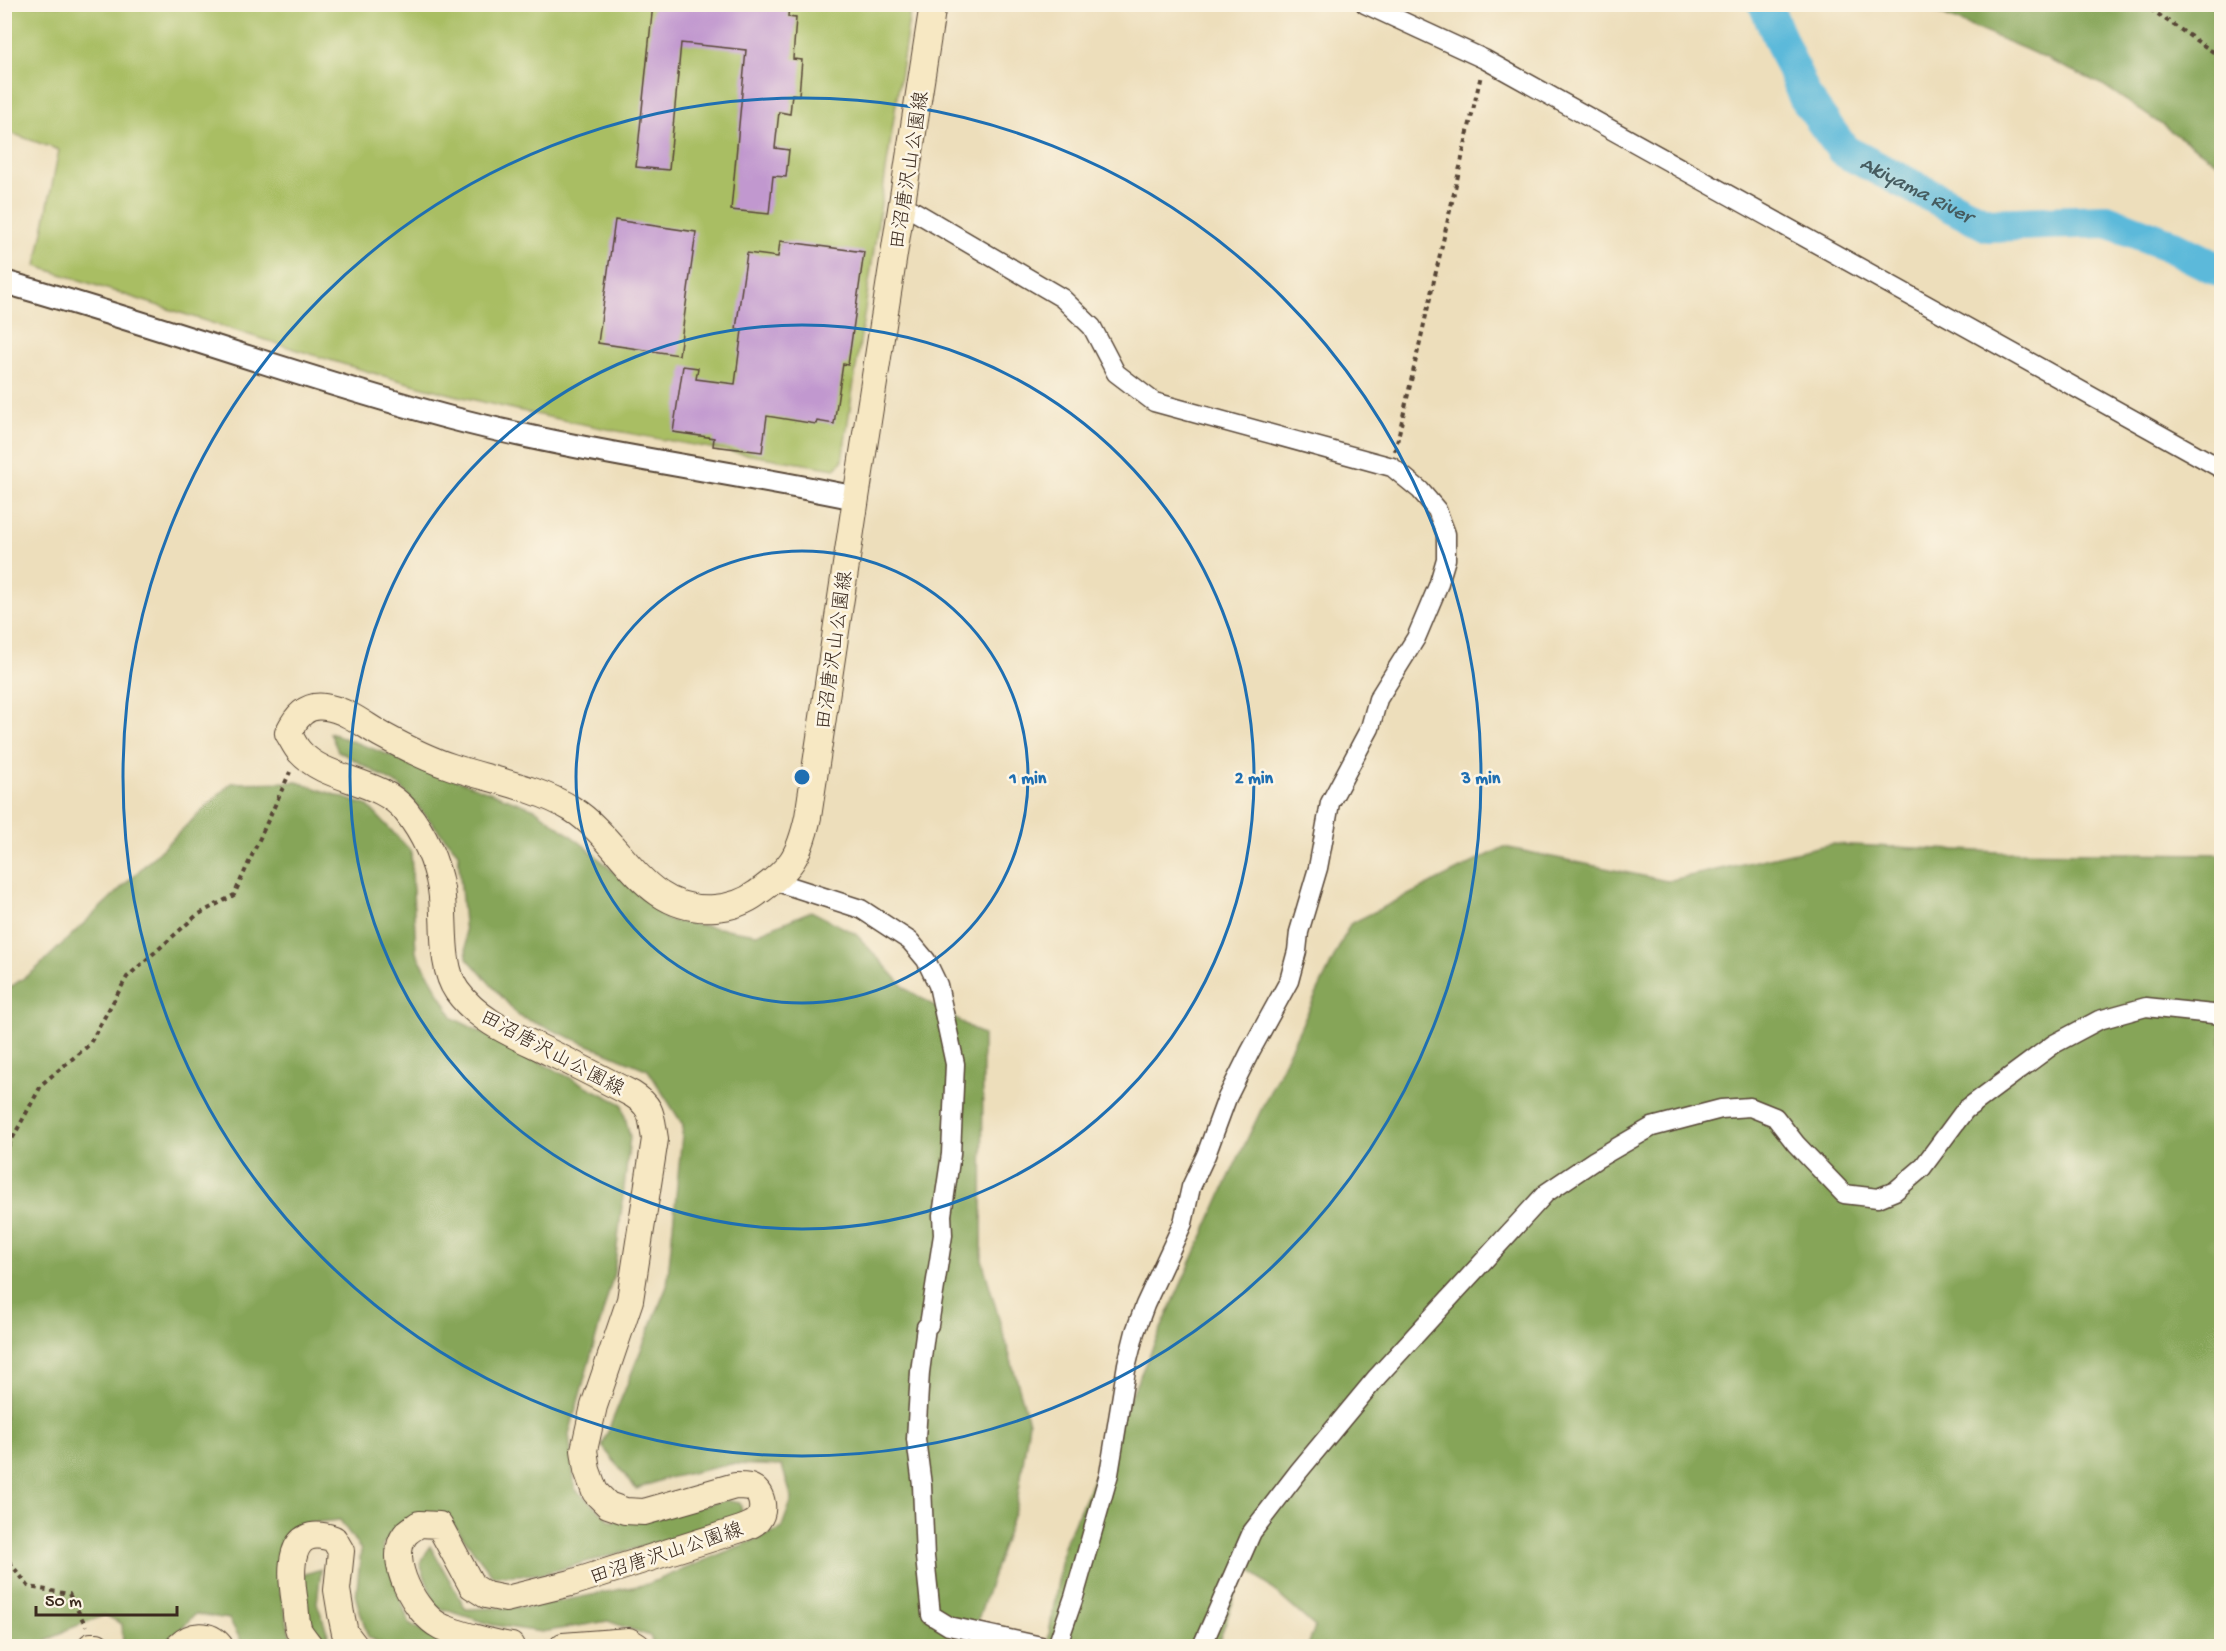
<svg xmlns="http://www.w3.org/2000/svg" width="2226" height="1651" viewBox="0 0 2226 1651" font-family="'Gochi Hand','Klee One',sans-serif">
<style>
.green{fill:#a9be63;stroke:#727440;stroke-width:1.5}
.forest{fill:#86a559;stroke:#60683c;stroke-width:1.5}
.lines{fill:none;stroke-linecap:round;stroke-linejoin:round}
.river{stroke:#5bb9da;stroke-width:34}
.building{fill:#c198cf}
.minor-casing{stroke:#564536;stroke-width:21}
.tertiary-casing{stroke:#564536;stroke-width:26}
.secondary-casing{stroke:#564536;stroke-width:28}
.path{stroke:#564536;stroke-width:4;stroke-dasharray:4.5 4.5;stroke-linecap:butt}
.minor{stroke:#fff;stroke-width:18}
.tertiary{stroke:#fff;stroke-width:22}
.secondary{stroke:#f7e8c3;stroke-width:26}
.ring{fill:none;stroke:#1f6fb2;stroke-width:3}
.labels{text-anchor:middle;stroke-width:5;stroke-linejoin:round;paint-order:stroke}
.street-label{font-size:20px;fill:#3b2a1e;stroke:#fcf5e5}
.water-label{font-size:21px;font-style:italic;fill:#465c60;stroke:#fcf5e5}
.centre{fill:#1f6fb2;stroke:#fcf5e5;stroke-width:3}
.ring-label{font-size:18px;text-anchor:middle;font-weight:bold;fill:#1f6fb2;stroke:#fcf5e5;stroke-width:5;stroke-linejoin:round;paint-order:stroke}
</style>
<rect width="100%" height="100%" fill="#fcf5e5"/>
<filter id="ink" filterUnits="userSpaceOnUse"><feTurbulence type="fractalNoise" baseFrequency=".0167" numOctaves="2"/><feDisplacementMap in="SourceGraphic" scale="12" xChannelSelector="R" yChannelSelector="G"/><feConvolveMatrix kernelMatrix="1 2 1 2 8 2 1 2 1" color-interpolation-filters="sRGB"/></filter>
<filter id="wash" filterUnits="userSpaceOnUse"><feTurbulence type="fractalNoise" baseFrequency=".008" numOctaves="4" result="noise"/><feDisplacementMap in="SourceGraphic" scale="24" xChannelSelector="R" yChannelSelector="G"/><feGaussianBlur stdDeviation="1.35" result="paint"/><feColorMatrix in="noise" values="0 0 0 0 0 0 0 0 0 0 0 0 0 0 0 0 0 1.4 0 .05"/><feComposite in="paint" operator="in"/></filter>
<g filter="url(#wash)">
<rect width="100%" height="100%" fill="#eddebb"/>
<!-- green -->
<path class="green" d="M 5,5 L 911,5 L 842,461 L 835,469 C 680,444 524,417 373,373 C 260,340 148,302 36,266 L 59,150 L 5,131 Z"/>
<!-- forest -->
<path class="forest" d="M 1919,5 L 2212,5 L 2221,13 L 2221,165 L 2103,85 L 2025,49 Z
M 330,733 L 535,809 L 586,847 L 667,920 L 757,934 L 811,911 L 856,934 L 906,989 L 983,1035 L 982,1260 L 1029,1422 L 1017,1504 L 969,1646 L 654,1646 L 650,1636 L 608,1621 L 542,1632 L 493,1625 L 436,1607 L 420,1564 L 430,1546 L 466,1609 L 530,1607 L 648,1584 L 781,1529 L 792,1499 L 782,1466 L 731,1464 L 664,1479 L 636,1489 L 602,1446 L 667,1286 L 683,1125 L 648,1070 L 519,1016 L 467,958 L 458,853 L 400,786 L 338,751 Z
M 297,782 L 368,806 L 411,851 L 416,952 L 453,1018 L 622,1104 L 630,1137 L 614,1273 L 569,1434 L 575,1489 L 611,1521 L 660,1517 L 725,1500 L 740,1503 L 742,1511 L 726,1524 L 542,1574 L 493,1576 L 446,1515 L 415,1516 L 382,1545 L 409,1623 L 448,1646 L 386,1646 L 368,1637 L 356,1598 L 361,1550 L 340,1520 L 308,1523 L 287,1546 L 280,1590 L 290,1634 L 299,1646 L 244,1646 L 229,1619 L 195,1614 L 170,1640 L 169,1646 L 123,1646 L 122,1624 L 105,1615 L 66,1630 L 38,1646 L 5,1646 L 5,991 L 35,970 L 231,783 Z
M 1831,844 L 1999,852 L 2221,854 L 2221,1646 L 1308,1646 L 1315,1627 L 1246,1566 L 1217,1646 L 1047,1646 L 1064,1545 L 1230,1175 L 1350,924 L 1504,847 L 1667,881 Z
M 321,1569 L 317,1603 L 332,1646 L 320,1646 L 304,1620 L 302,1575 Z"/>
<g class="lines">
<!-- river -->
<path class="river" id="s1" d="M 1765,4 L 1805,97 L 1844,151 L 1988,225 L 2107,221 L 2167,244 L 2222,271"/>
</g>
<g id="blocks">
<!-- building -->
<path class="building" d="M 653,4 L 789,4 L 788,17 L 796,18 L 793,59 L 802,60 L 799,95 L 792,94 L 790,114 L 779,112 L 775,148 L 789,150 L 786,177 L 773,176 L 769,214 L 731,210 L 746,50 L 681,43 L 669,170 L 636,167 Z
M 615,220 L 696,232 L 679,355 L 598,343 Z
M 780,241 L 864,252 L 848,365 L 843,364 L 834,424 L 817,421 L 816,424 L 767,416 L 762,452 L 713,446 L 714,438 L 673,432 L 683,366 L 698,368 L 696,379 L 735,384 L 742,330 L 736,329 L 747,253 L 778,257 Z"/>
</g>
</g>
<g filter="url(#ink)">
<use href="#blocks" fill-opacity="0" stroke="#564536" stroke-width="1.5"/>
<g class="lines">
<defs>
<path id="minor" d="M 1365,4 L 1484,59 L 2222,469
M 902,204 L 1062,298 L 1092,327 L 1116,373 L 1154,402 L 1392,467 L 1420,490 L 1437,510 L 1446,534 L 1446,559 L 1438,586 L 1416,638 L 1378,699 L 1370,728 L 1330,803 L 1318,868 L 1299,932 L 1297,951 L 1289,981 L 1250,1052 L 1227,1098 L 1206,1155 L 1191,1187 L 1183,1223 L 1145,1305 L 1135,1332 L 1127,1364 L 1109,1474 L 1074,1597 L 1057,1646
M 774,881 L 861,909 L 910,941 L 926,960 L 938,985 L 955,1064 L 951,1154 L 942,1215 L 943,1235 L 929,1325 L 926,1327 L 920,1372 L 916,1439 L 922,1485 L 925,1557 L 931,1615 L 949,1626 L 1041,1646
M 1202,1646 L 1252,1532 L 1299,1471 L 1377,1377 L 1546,1193 L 1595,1160 L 1652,1127 L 1721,1109 L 1750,1107 L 1775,1117 L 1796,1144 L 1844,1194 L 1878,1198 L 1895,1191 L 1922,1168 L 1965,1110 L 2054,1044 L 2099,1020 L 2146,1007 L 2222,1015"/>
<path id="tertiary" d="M 4,282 C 155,324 301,378 451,418 C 584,453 721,470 856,498"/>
<path id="secondary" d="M 91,1646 L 97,1646
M 179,1646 C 191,1634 209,1632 220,1646
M 310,1646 C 307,1642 302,1636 299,1631 C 296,1623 296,1612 295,1603 C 290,1573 286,1522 334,1539 L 341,1551 L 337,1590 L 341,1614 L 345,1633 L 355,1646
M 511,1646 C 496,1644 454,1633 440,1626 C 416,1614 386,1560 405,1535 C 408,1531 415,1527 419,1524 L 439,1525 L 472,1586 L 486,1595 L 506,1599 L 571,1583 L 741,1529 C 747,1527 753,1525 758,1520 C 766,1510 762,1491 750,1487 C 745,1486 740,1486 735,1486 L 644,1512 L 625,1511 L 608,1505 L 595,1492 L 587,1470 L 584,1450 L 594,1406 L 630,1300 L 655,1139 C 651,1116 653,1107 632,1094 C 605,1080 578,1066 551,1053 C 517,1036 480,1023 457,991 C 439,965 446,919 441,889 C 436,860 424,834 406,811 C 379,778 327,782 300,752 C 295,747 292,739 288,733 C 296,717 306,704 325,707 C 347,710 364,725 382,735 C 404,747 427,759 452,767 C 491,780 536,787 572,809 C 623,841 643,914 715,908 C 729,907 745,902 757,893 C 791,869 799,857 808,817 L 856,498 L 933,4
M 563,1646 L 629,1641 L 637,1646"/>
</defs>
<!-- minor casing -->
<use href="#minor" class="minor-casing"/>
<!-- tertiary casing -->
<use href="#tertiary" class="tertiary-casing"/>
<!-- secondary casing -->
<use href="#secondary" class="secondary-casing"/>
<!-- path -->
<path class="path" d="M 2143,4 L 2222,58
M 1395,451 L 1481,75
M 4,1154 L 42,1084 L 89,1045 L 127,977 L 197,915 L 234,895 L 290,772
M 4,1490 L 4,1493
M 4,1555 L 29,1587 L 69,1594 L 86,1626"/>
<!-- minor -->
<use href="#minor" class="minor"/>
<!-- tertiary -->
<use href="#tertiary" class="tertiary"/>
<!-- secondary -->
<use href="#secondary" class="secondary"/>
</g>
</g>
<!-- distance rings -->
<g class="ring">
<circle cx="802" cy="777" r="226"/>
<circle cx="802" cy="777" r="452"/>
<circle cx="802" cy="777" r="679"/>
</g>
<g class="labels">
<!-- street labels -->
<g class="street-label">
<text transform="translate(908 170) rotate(-81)" y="7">田沼唐沢山公園線</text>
<text transform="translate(833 650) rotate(-82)" y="7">田沼唐沢山公園線</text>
<text transform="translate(553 1052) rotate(28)" y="7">田沼唐沢山公園線</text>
<text transform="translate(666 1552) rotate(-18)" y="7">田沼唐沢山公園線</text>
</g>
<!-- water labels -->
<g class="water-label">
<text dy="7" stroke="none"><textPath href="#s1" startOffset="250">Akiyama River</textPath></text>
</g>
</g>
<circle cx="802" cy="777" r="9" class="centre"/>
<g class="ring-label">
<text x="1028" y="783">1 min</text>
<text x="1254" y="783">2 min</text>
<text x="1481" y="783">3 min</text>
</g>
<!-- margin -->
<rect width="2226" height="1651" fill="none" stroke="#fcf5e5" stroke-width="24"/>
<!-- scale -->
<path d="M36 1606v9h141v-9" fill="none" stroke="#3b2a1e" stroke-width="3"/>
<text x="45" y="1606" font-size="18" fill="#3b2a1e" stroke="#fcf5e5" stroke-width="4.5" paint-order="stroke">50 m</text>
</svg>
